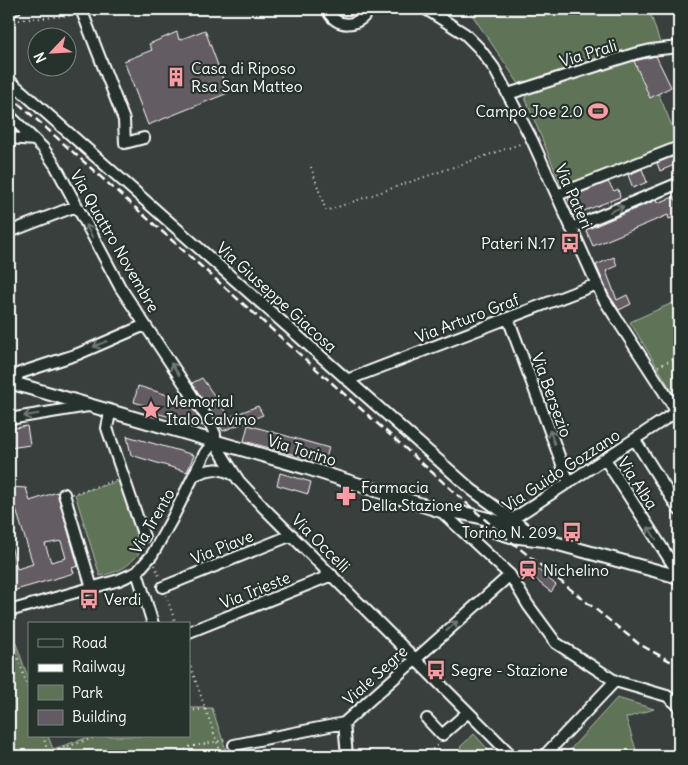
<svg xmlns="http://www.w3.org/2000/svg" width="688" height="765" viewBox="0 0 688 765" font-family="Delius,sans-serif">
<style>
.green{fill:#5e7356;stroke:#aeb9aa}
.building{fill:#635b63;stroke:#fff;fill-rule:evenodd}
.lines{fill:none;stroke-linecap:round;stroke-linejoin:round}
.minor-casing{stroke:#fff;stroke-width:14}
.major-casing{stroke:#fff;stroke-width:16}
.path{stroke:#fff;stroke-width:2;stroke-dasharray:1 4;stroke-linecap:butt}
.minor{stroke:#26332d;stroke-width:10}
.major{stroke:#26332d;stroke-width:12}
.rail{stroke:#fff;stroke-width:2.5;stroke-dasharray:8 4;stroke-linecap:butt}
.oneway{stroke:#727a76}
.labels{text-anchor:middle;stroke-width:4.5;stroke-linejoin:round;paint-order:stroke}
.street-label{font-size:16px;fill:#fff;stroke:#26332d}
.poi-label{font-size:16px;fill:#fff;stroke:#26332d;text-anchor:start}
</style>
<rect width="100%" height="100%" fill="#383f3d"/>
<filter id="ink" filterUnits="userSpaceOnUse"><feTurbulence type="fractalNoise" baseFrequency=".02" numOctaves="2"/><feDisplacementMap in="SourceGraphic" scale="10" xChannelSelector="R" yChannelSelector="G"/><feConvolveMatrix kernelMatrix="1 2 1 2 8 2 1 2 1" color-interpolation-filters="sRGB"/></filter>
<g filter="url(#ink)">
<!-- green -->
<path class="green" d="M 468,9 L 649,9 L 660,43 L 612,53 L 519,84 Z
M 643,56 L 679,143 L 562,187 L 525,98 L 529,92 Z
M 679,300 L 679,396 L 672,391 L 630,322 Z
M 119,481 L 143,546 C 133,565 120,572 100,576 L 75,494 Z
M 9,624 L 29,680 L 29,736 L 48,736 L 53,749 L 92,736 L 189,736 L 189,708 L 212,708 L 228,756 L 9,756 Z
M 617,698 L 654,709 L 626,718 L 637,753 L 626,756 L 557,756 L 563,750 L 567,753 Z
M 474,734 L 494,756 L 469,756 L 460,747 Z"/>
<!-- building -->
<path class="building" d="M 205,30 L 228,93 L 148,125 L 124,61 L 152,50 L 149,44 L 177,32 L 179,40 Z
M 656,56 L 671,87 L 650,98 L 634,61 Z
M 679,154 L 679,163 L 660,171 L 657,163 Z
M 642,169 L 647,182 L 633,188 L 628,175 Z
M 608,182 L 614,191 L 618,189 L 620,197 L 574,215 L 568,198 Z
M 674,197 L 675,200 L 679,198 L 679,215 L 669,219 L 668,215 L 593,246 L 586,230 L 656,200 L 657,203 Z
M 614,257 L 617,266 L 606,271 L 617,300 L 627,295 L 631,304 L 619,310 L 609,295 L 596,265 Z
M 202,378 L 229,417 L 258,406 L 263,415 L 223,431 L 192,383 Z
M 138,386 L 188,401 L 203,426 L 152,412 L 153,408 L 134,402 Z
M 248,425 L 329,448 L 324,463 L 244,441 Z
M 27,426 L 30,445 L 9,448 L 9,429 Z
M 127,436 L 194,455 L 187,472 L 131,455 Z
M 280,473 L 311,482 L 308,494 L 277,485 Z
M 9,487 L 26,488 L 30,501 L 57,492 L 78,566 L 72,568 L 74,573 L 9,592 L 9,546 L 11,546 L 17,569 L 33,564 ZM 61,541 L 66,558 L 51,562 L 45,544 Z
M 528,561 L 556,585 L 551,592 L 522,569 Z"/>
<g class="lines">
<defs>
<path id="minor" d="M 9,9 L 15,9
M 81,9 L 124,120 L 125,143 L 144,138
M 327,9 C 335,29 360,28 369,9
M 426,9 L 465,34 L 479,48 L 494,68 L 532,140 L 603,298 L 679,415
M 9,80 L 472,490 L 527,530
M 508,94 L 634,54 L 651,50 L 679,47
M 9,115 L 43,148 L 55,165 L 120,287 L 209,421 L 215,434 L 214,442
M 9,138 L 35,140
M 557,195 L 679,147
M 571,228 L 679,183
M 9,232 L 76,206
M 508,318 L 569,483
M 347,380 L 597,284
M 13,383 L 20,373 L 78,354 L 145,325
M 110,413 L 107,428 L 144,537
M 9,419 L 88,406
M 635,440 L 679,510
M 214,442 L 239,481 L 264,508 L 512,756
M 605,459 L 679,574
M 195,475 C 211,468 219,467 234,475
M 64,494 L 92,588
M 441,511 L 510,575 L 528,605 L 556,643 L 615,681 L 667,696 L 679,706
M 508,522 L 679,410
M 137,572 L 153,624
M 163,587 L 292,535
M 9,611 L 119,580 L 137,572 L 152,555 L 172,519 L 205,453 L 214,442
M 189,632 L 332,575
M 427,719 L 442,735 L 468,712
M 344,723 L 347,756
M 234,745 L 344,723 L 510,575
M 544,756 L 615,681"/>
<path id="major" d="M 9,382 L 307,468 L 441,511 C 467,511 521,527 544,540
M 488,529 L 511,536 L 544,540 L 679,577"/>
</defs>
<!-- minor casing -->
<use href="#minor" class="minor-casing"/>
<!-- major casing -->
<use href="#major" class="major-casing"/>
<!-- path -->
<path class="path" d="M 93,13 L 140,9
M 9,21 L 74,15
M 9,66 L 15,72
M 311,167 L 326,211 L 523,143
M 658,366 L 679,357
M 72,494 L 116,480
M 155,565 L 160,579
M 166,595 L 176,624
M 9,630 L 29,692
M 189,662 L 222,756
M 189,711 L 205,709
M 43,736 L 49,756
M 9,755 L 57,750 L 99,736
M 177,756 L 189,747 L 225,740
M 425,756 L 440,743"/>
<!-- minor -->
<use href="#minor" class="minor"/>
<!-- major -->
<use href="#major" class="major"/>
<!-- rail -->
<path class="rail" d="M 9,95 L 499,532 L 639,644 L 679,666"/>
</g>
<!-- one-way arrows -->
<defs><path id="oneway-shaft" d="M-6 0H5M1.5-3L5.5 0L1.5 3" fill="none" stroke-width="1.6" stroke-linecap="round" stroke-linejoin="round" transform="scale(1.25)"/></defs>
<g class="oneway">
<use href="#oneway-shaft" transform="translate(617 209) rotate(-22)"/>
<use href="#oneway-shaft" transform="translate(89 231) rotate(-119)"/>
<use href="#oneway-shaft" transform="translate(100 344) rotate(157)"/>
<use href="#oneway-shaft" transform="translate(175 369) rotate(-125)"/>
<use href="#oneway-shaft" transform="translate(31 415) rotate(171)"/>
<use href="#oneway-shaft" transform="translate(552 437) rotate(-110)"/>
<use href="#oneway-shaft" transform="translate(652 533) rotate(-123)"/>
<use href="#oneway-shaft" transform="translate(452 626) rotate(-42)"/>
</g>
</g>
<!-- icons -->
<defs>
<symbol id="building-bare" viewBox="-9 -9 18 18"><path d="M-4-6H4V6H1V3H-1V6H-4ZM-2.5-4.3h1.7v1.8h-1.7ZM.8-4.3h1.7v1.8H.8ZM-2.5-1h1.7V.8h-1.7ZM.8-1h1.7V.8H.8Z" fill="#ff9aa2" stroke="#26332d" stroke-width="2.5" paint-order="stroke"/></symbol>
<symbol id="stadium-bare" viewBox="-9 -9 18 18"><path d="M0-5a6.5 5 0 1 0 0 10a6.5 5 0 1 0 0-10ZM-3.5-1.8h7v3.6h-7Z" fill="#ff9aa2" stroke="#26332d" stroke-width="2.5" paint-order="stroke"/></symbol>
<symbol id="bus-bare" viewBox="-9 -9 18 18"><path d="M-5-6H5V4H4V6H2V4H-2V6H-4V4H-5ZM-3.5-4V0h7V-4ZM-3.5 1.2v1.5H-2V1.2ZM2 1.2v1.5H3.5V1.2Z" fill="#ff9aa2" stroke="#26332d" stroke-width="2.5" paint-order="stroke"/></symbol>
<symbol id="sight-bare" viewBox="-9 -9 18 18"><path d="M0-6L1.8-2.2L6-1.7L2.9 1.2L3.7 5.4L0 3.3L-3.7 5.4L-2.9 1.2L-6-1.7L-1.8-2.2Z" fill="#ff9aa2" stroke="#26332d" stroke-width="2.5" paint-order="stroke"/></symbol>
<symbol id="pharmacy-bare" viewBox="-9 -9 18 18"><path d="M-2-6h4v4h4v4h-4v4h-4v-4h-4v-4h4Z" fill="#ff9aa2" stroke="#26332d" stroke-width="2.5" paint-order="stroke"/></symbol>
<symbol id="station-bare" viewBox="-9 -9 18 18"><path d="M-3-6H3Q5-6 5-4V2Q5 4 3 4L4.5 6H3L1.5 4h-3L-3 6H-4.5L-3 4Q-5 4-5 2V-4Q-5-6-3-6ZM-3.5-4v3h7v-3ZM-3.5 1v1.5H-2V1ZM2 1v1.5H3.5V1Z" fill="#ff9aa2" stroke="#26332d" stroke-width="2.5" paint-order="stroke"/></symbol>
</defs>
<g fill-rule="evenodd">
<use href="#building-bare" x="162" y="63" width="28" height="28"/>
<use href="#stadium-bare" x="584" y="97" width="28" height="28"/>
<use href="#bus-bare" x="556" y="229" width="28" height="28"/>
<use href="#sight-bare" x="137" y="396" width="28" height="28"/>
<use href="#pharmacy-bare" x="332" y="482" width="28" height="28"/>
<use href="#bus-bare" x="558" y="518" width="28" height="28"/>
<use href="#station-bare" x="514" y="556" width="28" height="28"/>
<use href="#bus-bare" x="75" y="585" width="28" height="28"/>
<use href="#bus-bare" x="422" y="656" width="28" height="28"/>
</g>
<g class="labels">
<!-- street labels -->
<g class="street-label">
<text transform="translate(588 53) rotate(-17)" y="6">Via Prali</text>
<text transform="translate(574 196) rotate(66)" y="6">Via Pateri</text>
<text transform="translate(115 241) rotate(60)" y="6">Via Quattro Novembre</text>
<text transform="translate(277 297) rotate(42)" y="6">Via Giuseppe Giacosa</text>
<text transform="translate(467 318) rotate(-21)" y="6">Via Arturo Graf</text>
<text transform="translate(552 395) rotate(70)" y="6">Via Bersezio</text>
<text transform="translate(302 450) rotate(17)" y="6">Via Torino</text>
<text transform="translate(561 470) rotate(-33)" y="6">Via Guido Gozzano</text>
<text transform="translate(638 483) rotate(57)" y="6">Via Alba</text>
<text transform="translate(152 521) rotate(-60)" y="6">Via Trento</text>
<text transform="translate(321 543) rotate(45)" y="6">Via Occelli</text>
<text transform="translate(222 547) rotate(-22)" y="6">Via Piave</text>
<text transform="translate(255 590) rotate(-22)" y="6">Via Trieste</text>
<text transform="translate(375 675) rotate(-42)" y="6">Viale Segre</text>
</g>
<!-- poi labels -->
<g class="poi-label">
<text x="191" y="74">Casa di Riposo<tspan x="191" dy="18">Rsa San Matteo</tspan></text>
<text x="583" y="117" text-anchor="end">Campo Joe 2.0</text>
<text x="555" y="249" text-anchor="end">Pateri N.17</text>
<text x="166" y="407">Memorial<tspan x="166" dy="18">Italo Calvino</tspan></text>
<text x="361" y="493">Farmacia<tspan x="361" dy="18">Della Stazione</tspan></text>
<text x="557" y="538" text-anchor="end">Torino N. 209</text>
<text x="543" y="576">Nichelino</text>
<text x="104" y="605">Verdi</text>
<text x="451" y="676">Segre - Stazione</text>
</g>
</g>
<!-- margin -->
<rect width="688" height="765" fill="none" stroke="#26332d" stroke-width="30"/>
<rect x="15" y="15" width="658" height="735" fill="none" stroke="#fff" stroke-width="2" filter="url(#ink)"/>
<!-- legend -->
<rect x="28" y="622" width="162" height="115" fill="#26332d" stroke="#7d8581"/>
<rect x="38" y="639" width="25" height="8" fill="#26332d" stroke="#7d8581"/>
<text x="72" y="648" font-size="15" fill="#ffffff">Road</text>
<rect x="38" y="664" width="25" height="8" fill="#ffffff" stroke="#7d8581"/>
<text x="72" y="672" font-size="15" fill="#ffffff">Railway</text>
<rect x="38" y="685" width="25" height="15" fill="#5e7356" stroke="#7d8581"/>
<text x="72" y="698" font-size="15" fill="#ffffff">Park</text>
<rect x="38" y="710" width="25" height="15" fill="#635b63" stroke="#7d8581"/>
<text x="72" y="722" font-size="15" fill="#ffffff">Building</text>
<!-- north arrow -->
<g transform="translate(52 52) rotate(245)"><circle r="24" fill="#26332d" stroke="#7d8581"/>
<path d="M0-4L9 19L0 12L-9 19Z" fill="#ff9aa2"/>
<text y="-8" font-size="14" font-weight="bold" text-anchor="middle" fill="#ffffff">N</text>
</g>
</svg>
